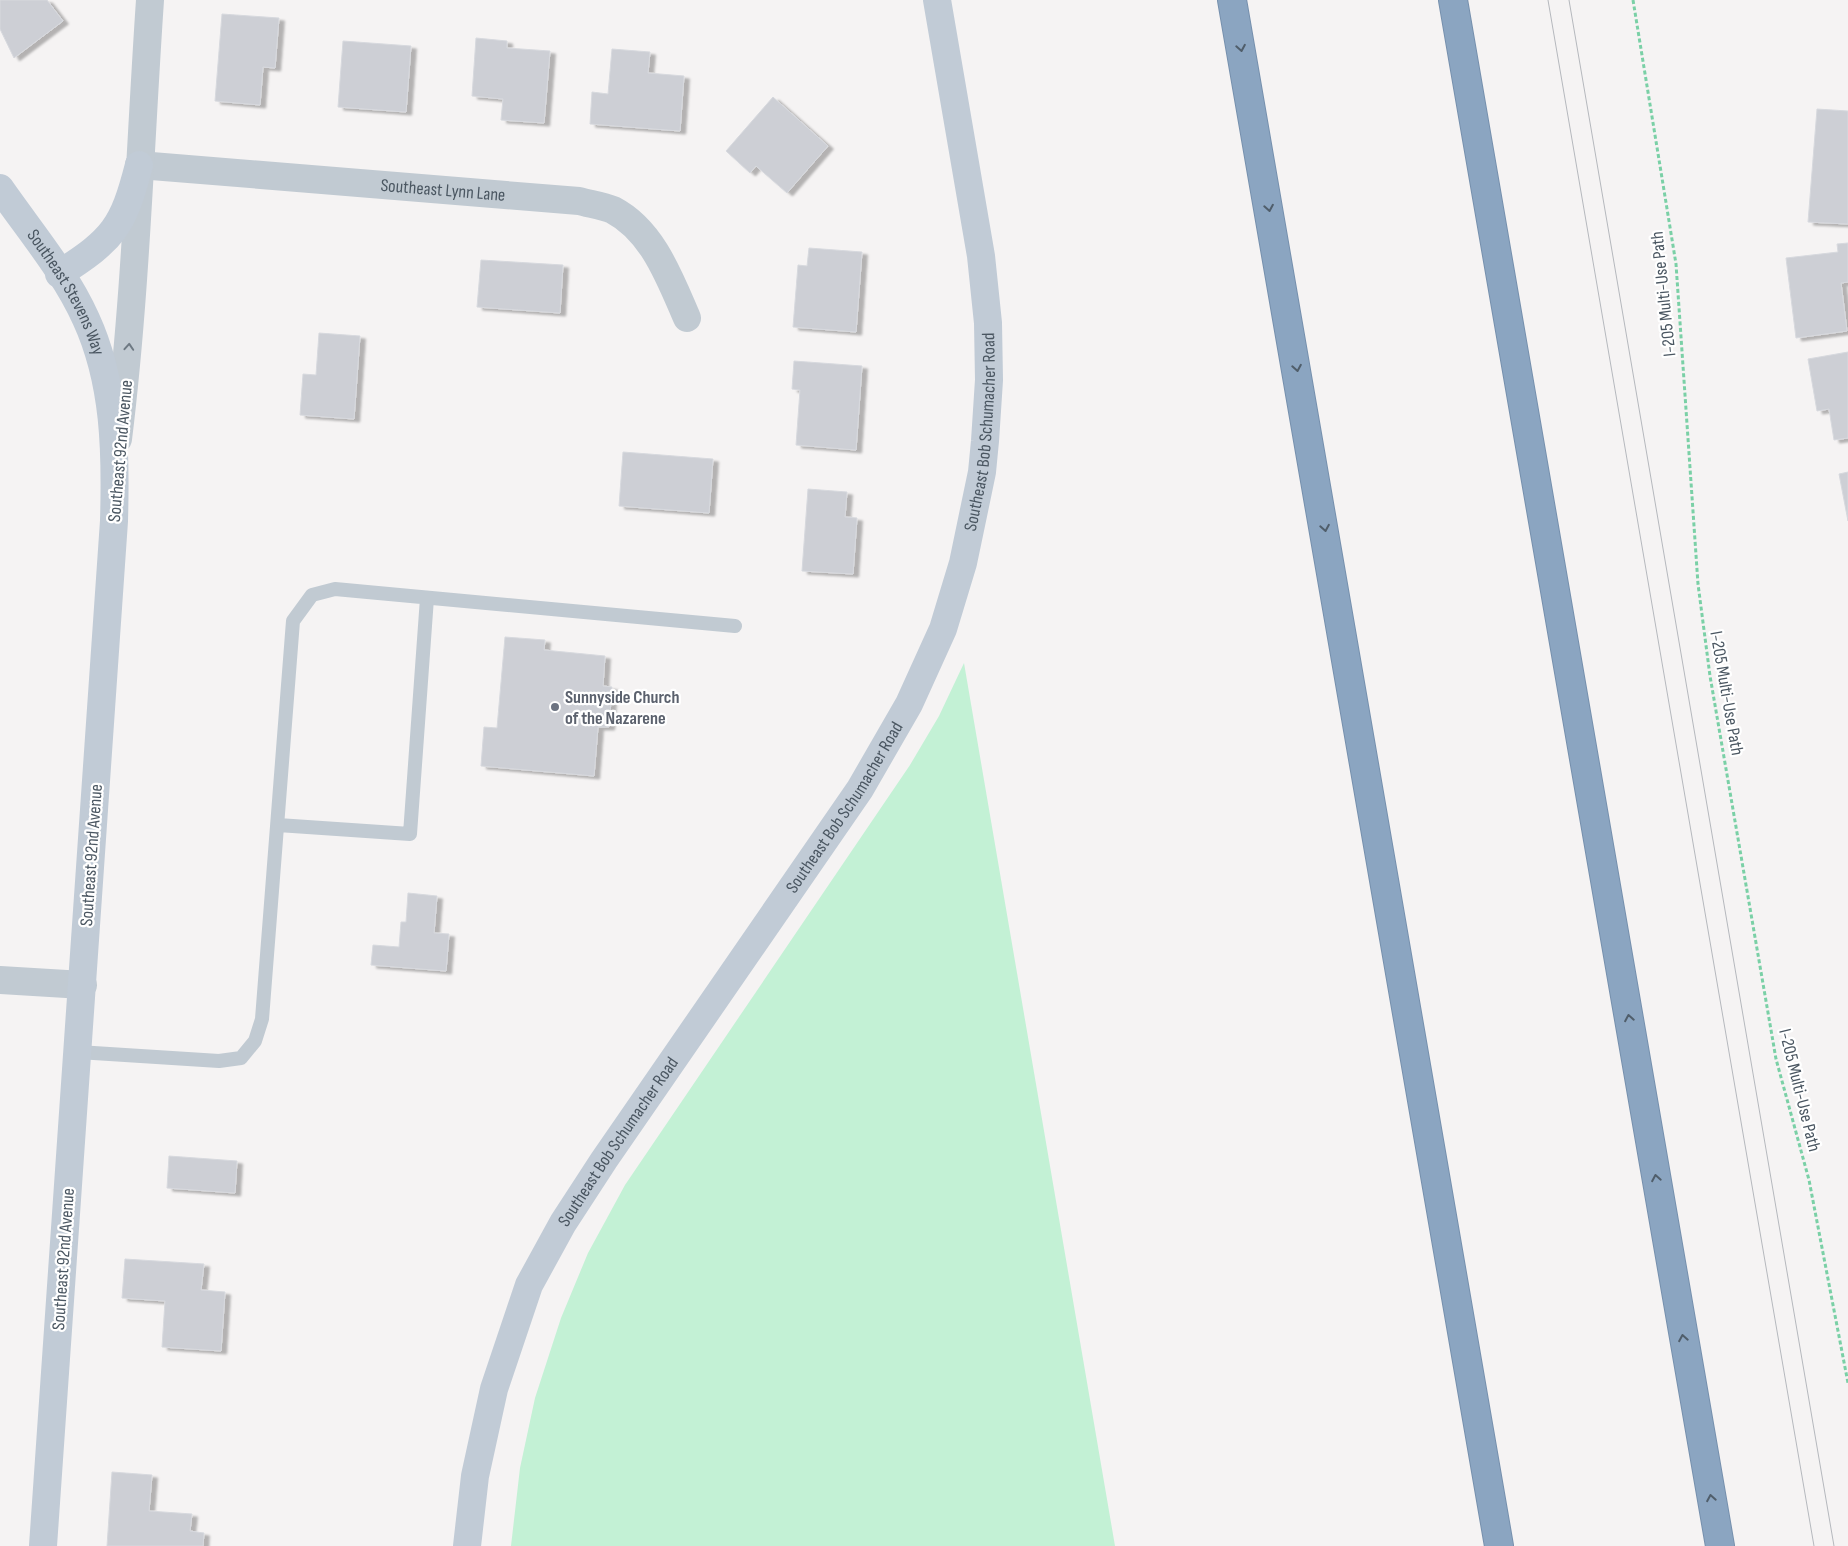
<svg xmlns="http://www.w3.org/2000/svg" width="1848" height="1546" viewBox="0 0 1848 1546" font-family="'Sofia Sans Condensed',sans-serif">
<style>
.green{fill:#c3f1d5}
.building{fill:#cdcfd5;stroke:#d7d9de;filter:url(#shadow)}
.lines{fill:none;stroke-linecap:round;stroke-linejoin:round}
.highway-casing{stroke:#7690ad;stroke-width:30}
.path{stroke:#7ad0a6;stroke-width:3;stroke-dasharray:4 2.5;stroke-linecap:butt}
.lane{stroke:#c1cad2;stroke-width:14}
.street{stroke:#c1cad2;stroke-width:28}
.secondary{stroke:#c1cbd6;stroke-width:28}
.highway{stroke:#8ba5c1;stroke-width:28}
.tram{stroke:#b5b8bd;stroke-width:1}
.oneway{stroke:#505e6b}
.oneway2{stroke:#6e7983}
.worship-dot{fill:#6b7280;stroke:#fff;stroke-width:2}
.labels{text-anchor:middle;stroke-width:4.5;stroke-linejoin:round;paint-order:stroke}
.street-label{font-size:18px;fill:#4a5661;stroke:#fff}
.worship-label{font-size:18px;font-weight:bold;fill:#5b616d;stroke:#fff;text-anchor:start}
</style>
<defs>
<filter id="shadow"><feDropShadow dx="5.5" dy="3" stdDeviation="1" flood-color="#0004"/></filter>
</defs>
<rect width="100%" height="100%" fill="#f5f3f3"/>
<!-- green -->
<path class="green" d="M 964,663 L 1115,1546 L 511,1546 L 520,1468 L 535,1398 L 561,1318 L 588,1253 L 625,1185 L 910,765 L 939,716 Z"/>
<!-- building -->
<path class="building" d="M 0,0 L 47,0 L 63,21 L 14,58 L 0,29 Z
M 222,14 L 279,18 L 275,68 L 263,67 L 260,105 L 215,101 Z
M 476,38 L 507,41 L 507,48 L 550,51 L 544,123 L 501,120 L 503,99 L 472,96 Z
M 343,41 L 411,46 L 406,112 L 338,107 Z
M 612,49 L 650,52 L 648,73 L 684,76 L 680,131 L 590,124 L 592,92 L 608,94 Z
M 773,97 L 828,146 L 787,193 L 756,166 L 750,173 L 726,151 Z
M 1817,109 L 1848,111 L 1848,224 L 1808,222 Z
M 1848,243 L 1848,282 L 1841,283 L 1847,331 L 1796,338 L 1786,258 L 1838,252 L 1837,244 Z
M 809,248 L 862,252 L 856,332 L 793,327 L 798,265 L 807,266 Z
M 481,260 L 563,265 L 560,313 L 477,307 Z
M 319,333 L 360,336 L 354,419 L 300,415 L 303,374 L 316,375 Z
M 1848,352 L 1848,438 L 1834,440 L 1829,409 L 1817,411 L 1808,359 Z
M 794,361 L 862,366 L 856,450 L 796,445 L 800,390 L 792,389 Z
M 623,452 L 713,459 L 709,513 L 619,506 Z
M 1848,472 L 1848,521 L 1839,474 Z
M 808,489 L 847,492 L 845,517 L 857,518 L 853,574 L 802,571 Z
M 505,637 L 545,640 L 544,650 L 605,656 L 603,686 L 612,687 L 609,727 L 598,727 L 594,776 L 481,766 L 484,727 L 497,728 Z
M 408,893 L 437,896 L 434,933 L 449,934 L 446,971 L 371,965 L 373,945 L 399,947 L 401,922 L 406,922 Z
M 169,1156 L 237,1161 L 235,1193 L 167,1188 Z
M 125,1259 L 204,1264 L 201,1290 L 225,1292 L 221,1351 L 162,1347 L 165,1301 L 122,1298 Z
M 112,1472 L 152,1475 L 149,1511 L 192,1514 L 190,1531 L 204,1533 L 203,1546 L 107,1546 Z"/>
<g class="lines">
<defs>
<path id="highway" d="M 1232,0 L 1499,1546
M 1453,0 L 1720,1546"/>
</defs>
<!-- highway casing -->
<use href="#highway" class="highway-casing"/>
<!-- path -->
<path class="path" d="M 1633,0 L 1676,264 L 1698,584 L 1710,676 L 1776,1059 L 1809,1180 L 1848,1383"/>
<!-- lane -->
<path class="lane" d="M 278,825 L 410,834 L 427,598
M 78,1052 L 219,1061 L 241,1058 L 255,1041 L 262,1019 L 293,621 L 312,595 L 335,589 L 735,626"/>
<!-- street -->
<g class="street">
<path id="s1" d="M 139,165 L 579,201 C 590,204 603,206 613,210 C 653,231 670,279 687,318"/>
<path d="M 118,439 C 136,293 140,146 150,0"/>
<path d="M 0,980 L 83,985"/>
</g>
<!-- secondary -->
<g class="secondary">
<path id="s2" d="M 0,188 C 29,230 65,272 86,319 C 115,382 116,452 114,521 L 43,1546"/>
<path d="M 59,274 C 114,239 123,227 139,165"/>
<path id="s3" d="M 467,1546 L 475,1476 L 494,1389 L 529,1285 L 563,1223 L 604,1160 L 860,789 L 909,704 L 943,629 L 963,563 L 982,472 L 985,441 L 989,380 L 988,323 L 981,256 L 937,0"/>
</g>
<!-- highway -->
<use href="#highway" class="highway"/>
<!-- tram -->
<path class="tram" d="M 1548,0 L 1814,1546
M 1569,0 L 1834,1546"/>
</g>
<!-- one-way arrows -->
<defs><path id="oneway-chevron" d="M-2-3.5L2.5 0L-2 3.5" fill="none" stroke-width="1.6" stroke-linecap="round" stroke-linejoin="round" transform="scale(1.25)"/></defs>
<g class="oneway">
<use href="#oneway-chevron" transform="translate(1241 48) rotate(80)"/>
<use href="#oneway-chevron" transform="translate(1269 208) rotate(80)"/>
<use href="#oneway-chevron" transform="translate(1297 368) rotate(80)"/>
<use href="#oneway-chevron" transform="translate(1325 528) rotate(80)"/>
<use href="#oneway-chevron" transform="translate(1629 1018) rotate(-100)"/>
<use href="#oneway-chevron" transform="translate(1656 1178) rotate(-100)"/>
<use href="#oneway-chevron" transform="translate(1683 1338) rotate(-100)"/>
<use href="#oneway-chevron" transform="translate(1711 1498) rotate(-100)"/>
</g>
<use class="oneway2" href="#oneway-chevron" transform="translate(129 347) rotate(-86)"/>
<!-- markers -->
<circle class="worship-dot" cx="555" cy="707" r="5"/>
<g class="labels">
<!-- street labels -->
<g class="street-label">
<text dy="6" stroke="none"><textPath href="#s1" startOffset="305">Southeast Lynn Lane</textPath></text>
<text dy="6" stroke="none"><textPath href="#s2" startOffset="124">Southeast Stevens Way</textPath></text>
<text transform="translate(1663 294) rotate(-96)" y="6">I-205 Multi-Use Path</text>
<text dy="6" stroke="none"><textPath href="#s3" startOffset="1248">Southeast Bob Schumacher Road</textPath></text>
<text transform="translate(120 451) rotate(-85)" y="6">Southeast 92nd Avenue</text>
<text transform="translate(1727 693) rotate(80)" y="6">I-205 Multi-Use Path</text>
<text dy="6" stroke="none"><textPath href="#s3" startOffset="842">Southeast Bob Schumacher Road</textPath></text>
<text transform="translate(91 855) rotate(-86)" y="6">Southeast 92nd Avenue</text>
<text transform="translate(1800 1090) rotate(76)" y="6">I-205 Multi-Use Path</text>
<text dy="6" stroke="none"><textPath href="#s3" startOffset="438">Southeast Bob Schumacher Road</textPath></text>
<text transform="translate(63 1259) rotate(-86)" y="6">Southeast 92nd Avenue</text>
</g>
<!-- worship labels -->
<g class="worship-label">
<text x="565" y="703">Sunnyside Church<tspan x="565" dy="21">of the Nazarene</tspan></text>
</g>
</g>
</svg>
